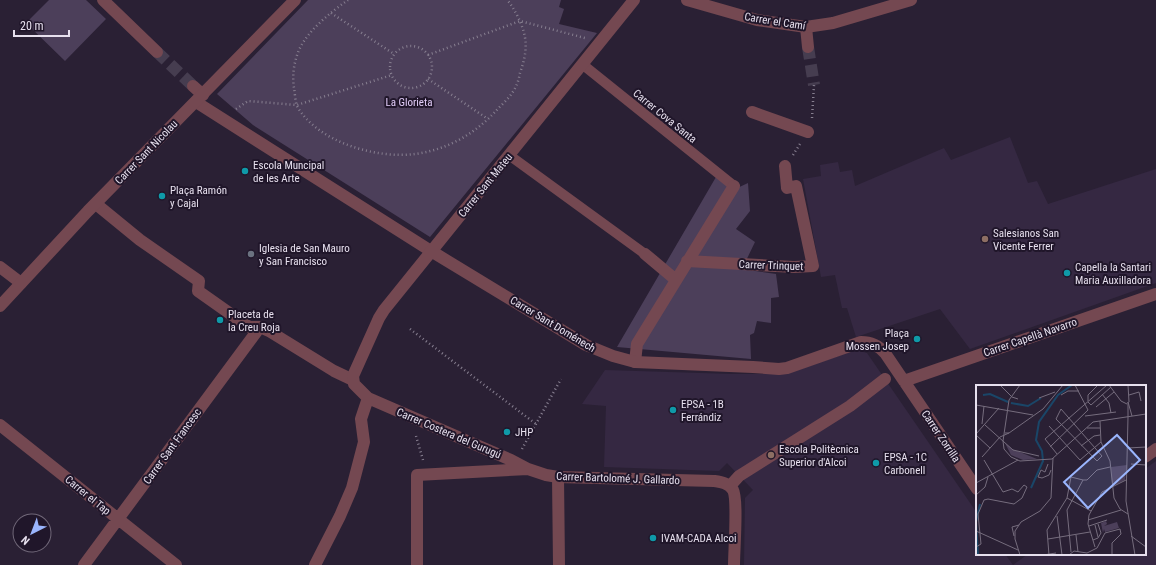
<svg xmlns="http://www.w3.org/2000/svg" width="1156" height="565" viewBox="0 0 1156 565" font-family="'Roboto Condensed',sans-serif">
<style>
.built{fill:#352842}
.green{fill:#4c3f5a}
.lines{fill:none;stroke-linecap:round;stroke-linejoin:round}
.pedestrian-tunnel{stroke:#463d50;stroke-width:12;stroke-dasharray:12 6;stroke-linecap:butt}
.minor-tunnel{stroke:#463d50;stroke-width:12;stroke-dasharray:12 6;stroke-linecap:butt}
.path{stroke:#877f90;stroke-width:2.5;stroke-dasharray:1 3;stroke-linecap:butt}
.service{stroke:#744851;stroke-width:10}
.pedestrian{stroke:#744851;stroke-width:12}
.minor{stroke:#744851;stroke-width:12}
.tertiary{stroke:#744851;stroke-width:12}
.culture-dot{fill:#0f9aa8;stroke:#20162a;stroke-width:1.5}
.education-dot{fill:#8d6e63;stroke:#20162a;stroke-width:1.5}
.worship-dot{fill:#6b7280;stroke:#20162a;stroke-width:1.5}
.labels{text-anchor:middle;stroke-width:4;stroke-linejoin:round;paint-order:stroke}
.street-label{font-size:11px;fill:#e7e0ee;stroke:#20162a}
.park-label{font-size:11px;fill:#e1ccf8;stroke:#20162a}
.poi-label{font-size:11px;fill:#e7e0ee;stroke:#20162a;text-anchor:start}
.inset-river{fill:none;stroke:#1a4668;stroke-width:2}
.inset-road{fill:none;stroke:#766d7e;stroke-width:1}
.view{fill:#9ab5fd;fill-opacity:0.15;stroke:#9ab5fd;stroke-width:2}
.inset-edge{fill:none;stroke:#e7e0ee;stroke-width:2}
</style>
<rect width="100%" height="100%" fill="#2a2034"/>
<!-- built -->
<path class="built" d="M 1010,137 L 1028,183 L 1037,181 L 1048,204 L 1156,169 L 1156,283 L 970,349 L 940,309 L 856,337 L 847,308 L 842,308 L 835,275 L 821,277 L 803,179 L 821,176 L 820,165 L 838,162 L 840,172 L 852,170 L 855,186 L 944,148 L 951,160 Z
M 856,350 L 867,353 L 977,513 L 977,554 L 1005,554 L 1013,565 L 744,565 L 745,498 L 753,490 L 727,463 L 719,471 L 604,467 L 606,406 L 582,404 L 605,370 L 732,374 L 786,374 Z
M 1156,461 L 1156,565 L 1013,565 L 1028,554 L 1145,554 L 1145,469 Z"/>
<!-- green -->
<path class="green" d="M 49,0 L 86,0 L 106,19 L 65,61 L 26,23 Z
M 308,0 L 561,0 L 559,7 L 564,9 L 559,24 L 597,33 L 430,237 L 253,125 L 217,94 Z
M 716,177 L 733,190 L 748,183 L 750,211 L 736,229 L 755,242 L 742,269 L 776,274 L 779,297 L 771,298 L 771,323 L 757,321 L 754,333 L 750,335 L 751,359 L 617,347 Z"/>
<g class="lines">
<!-- pedestrian-tunnel -->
<path class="pedestrian-tunnel" d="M 808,47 L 814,85"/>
<!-- minor-tunnel -->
<path class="minor-tunnel" d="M 157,52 L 193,86"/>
<!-- path -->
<path class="path" d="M 348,0 C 331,12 308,30 299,50 C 294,62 292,75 294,88 C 295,93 295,101 297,106 C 317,142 376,159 415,154 C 446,150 473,135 494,113 C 500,106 509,99 514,90 C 517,85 519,79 520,73 C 528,50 528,37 517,15 C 514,10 512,5 507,0
M 331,13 L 394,54
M390 67a21 21 0 1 1 42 0a21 21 0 1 1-42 0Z
M 428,55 L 520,21 L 585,38
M 428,79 L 488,119
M 236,109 L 248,101 L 297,105 L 392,75
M 812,118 L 814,85
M 793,155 L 800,144
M 410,329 L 536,424
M 416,436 L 423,460
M 522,449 L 561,379"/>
<!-- service -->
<path class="service" d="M 582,64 L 734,186
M 509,155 L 645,254"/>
<!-- pedestrian -->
<path class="pedestrian" d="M 806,27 L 808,47
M 196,102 L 431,251
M 752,112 L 808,132
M 96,204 L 140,240 L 199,281 L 198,291 L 249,327 L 260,327 L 269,331 L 334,371 L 353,380
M 645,254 L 676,280
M 687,261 L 794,267 L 813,266 L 796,186 L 787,188 L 785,166
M 635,362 L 637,344 L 734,186
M 0,425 L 176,565
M 558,477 L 714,481 C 721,482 729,483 733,490 C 738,499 734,551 734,565
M 730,486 L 739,476 L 850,406 L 885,379
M 84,565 L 260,327"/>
<!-- minor -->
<path class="minor" d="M 103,0 L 157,52
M 193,86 L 203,95
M 431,251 L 586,345 L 613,356 L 635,362 L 753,367 L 779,369 L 787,368 L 861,342 C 871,342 879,346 885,353 L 977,489
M 0,267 L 21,283
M 904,381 L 1156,294
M 1145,457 L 1156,449
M 528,469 L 511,460 L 368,398 L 354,384 L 353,376 L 379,318 L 384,310 L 634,0
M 315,565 L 340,516 L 352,488 L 364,442 L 361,419 L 368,398
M 417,565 L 417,475 L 528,469 L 546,475 L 558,477 L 559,565"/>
<!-- tertiary -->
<path class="tertiary" d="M 687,0 L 757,20 L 806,27 L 833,23 L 911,0
M 0,306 L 88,211 L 295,0"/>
</g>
<!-- markers -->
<g class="culture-dot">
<circle cx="245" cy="171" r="4"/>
<circle cx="162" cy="196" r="4"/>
<circle cx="1067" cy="273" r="4"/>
<circle cx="220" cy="320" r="4"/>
<circle cx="917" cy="339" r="4"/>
<circle cx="673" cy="410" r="4"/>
<circle cx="507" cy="432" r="4"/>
<circle cx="876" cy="463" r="4"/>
<circle cx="653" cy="538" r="4"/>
</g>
<g class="education-dot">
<circle cx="985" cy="239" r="4"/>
<circle cx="771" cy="455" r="4"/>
</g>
<circle class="worship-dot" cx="251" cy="254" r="4"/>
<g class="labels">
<!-- street labels -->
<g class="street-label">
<text transform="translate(775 21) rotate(9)" y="4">Carrer el Camí</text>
<text transform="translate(665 116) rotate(39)" y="4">Carrer Cova Santa</text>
<text transform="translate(146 152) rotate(-46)" y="4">Carrer Sant Nicolau</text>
<text transform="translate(485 185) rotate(-51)" y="4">Carrer Sant Mateu</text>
<text transform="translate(771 265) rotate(2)" y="4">Carrer Trinquet</text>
<text transform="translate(553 324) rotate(31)" y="4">Carrer Sant Doménech</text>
<text transform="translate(1030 337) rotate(-19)" y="4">Carrer Capellà Navarro</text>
<text transform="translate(449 433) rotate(23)" y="4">Carrer Costera del Gurugú</text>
<text transform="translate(941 436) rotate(56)" y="4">Carrer Zorrilla</text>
<text transform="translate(172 446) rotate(-54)" y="4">Carrer Sant Francesc</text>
<text transform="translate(618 478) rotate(2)" y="4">Carrer Bartolomé J. Gallardo</text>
<text transform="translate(88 495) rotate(39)" y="4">Carrer el Tap</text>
</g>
<!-- park labels -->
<g class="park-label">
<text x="409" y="106">La Glorieta</text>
</g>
<!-- poi labels -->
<g class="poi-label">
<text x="253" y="169">Escola Muncipal<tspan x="253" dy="13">de les Arte</tspan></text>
<text x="170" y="194">Plaça Ramón<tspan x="170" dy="13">y Cajal</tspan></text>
<text x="993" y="237">Salesianos San<tspan x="993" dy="13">Vicente Ferrer</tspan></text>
<text x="259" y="252">Iglesia de San Mauro<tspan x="259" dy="13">y San Francisco</tspan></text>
<text x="1075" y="271">Capella la Santari<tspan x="1075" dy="13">Maria Auxilladora</tspan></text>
<text x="228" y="318">Placeta de<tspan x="228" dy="13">la Creu Roja</tspan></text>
<text x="909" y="337" text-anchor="end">Plaça<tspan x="909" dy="13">Mossen Josep</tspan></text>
<text x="681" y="408">EPSA - 1B<tspan x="681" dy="13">Ferrándiz</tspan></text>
<text x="515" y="436">JHP</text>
<text x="779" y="453">Escola Politècnica<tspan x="779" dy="13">Superior d'Alcoi</tspan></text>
<text x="884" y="461">EPSA - 1C<tspan x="884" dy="13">Carbonell</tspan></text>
<text x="661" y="542">IVAM-CADA Alcoi</text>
</g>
</g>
<!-- overview -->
<g transform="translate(976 385)">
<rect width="170" height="170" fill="#2a2034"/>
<path d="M 29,58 L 36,64 L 61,74 L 47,75 L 35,70 ZM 151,80 L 149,95 L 139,100 L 136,98 L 135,82 ZM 130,136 L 131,139 L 128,141 L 141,137 L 143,143 L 129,147 L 128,144 L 127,148 L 125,138 Z" fill="#4c3f5a"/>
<path class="inset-river" d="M 7,10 L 14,9 L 32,17M 35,18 L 52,21 L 65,13M 55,103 L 67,76 L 66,66 L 60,55 L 63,37 L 82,10 L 96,0M 2,170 L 0,137 L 4,119"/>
<path class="inset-road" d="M 24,0 L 36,12 L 42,14M 44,0 L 33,15 L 27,56 L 28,64 L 35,72 L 44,76 L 76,74M 133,0 L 145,16 L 151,19M 152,0 L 153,17M 126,9 L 133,18 L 135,28M 85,10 L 92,6 L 103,6M 153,10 L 163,7 L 165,16M 63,13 L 79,7M 112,16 L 112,10 L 122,0M 112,17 L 115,20 L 135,2M 0,20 L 57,30M 120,22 L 138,7M 85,24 L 126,71 L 121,76 L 80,34 ZM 109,31 L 140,27M 152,32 L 150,116 L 159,170M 152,32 L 152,17 L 156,31M 124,36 L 125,57 L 134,76 L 138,113 L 144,124 L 152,129M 6,39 L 8,21M 9,40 L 37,65 L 63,71M 73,41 L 104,75 L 125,57M 111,43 L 124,43M 29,48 L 33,48 L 67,24 L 87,0M 0,49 L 23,23M 0,50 L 14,63M 105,61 L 118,51 L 124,50M 74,62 L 112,25 L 99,0M 152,63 L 170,62M 81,69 L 69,54 L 131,0M 6,72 L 24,52 L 33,48M 76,74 L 117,37 L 170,29M 72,79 L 69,87 L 65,85 L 62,92 L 66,93 L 73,90 L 75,85M 155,79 L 170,80M 107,95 L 111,95 L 121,85 L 134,82M 0,98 L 42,75M 0,110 L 9,102 L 12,92M 91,113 L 115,126M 81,131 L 86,170M 112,135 L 145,125M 119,140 L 122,152M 113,141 L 131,135M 0,146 L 42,165M 100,150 L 102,167M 38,151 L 36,142 L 43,140M 155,151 L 170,162M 72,154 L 114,147M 117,155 L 122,153 L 125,148 L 122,139M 0,162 L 5,159 L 2,129 L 8,115 L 12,114 L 38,119 L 46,113 L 51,102 L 48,100 L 42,107 L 36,104 L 27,107 L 8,75M 119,162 L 112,139 L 113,130 L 126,107 L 150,95M 121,163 L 129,148 L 144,144 L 145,149 L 136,158 L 136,170M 95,167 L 91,125 L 107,95M 44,170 L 39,154 L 39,146 L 45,137 L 64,126 L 75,113 L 77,73M 67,170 L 80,168M 73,170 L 71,145 L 91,113 L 95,92 L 107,95M 93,170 L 98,166 L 111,168 L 121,163"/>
<path class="view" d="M 141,50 L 164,75 L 112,123 L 88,97 Z"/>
<rect width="170" height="170" class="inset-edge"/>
</g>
<!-- north arrow -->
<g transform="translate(32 533) rotate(222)"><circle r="19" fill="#20162a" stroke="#706778"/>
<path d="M0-3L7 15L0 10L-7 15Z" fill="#9ab5fd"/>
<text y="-6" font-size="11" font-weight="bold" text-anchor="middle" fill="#e7e0ee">N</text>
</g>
<!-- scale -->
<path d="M14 30v6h55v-6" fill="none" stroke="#e7e0ee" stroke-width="2"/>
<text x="20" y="30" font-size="12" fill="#e7e0ee" stroke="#20162a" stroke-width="3" paint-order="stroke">20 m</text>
</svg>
